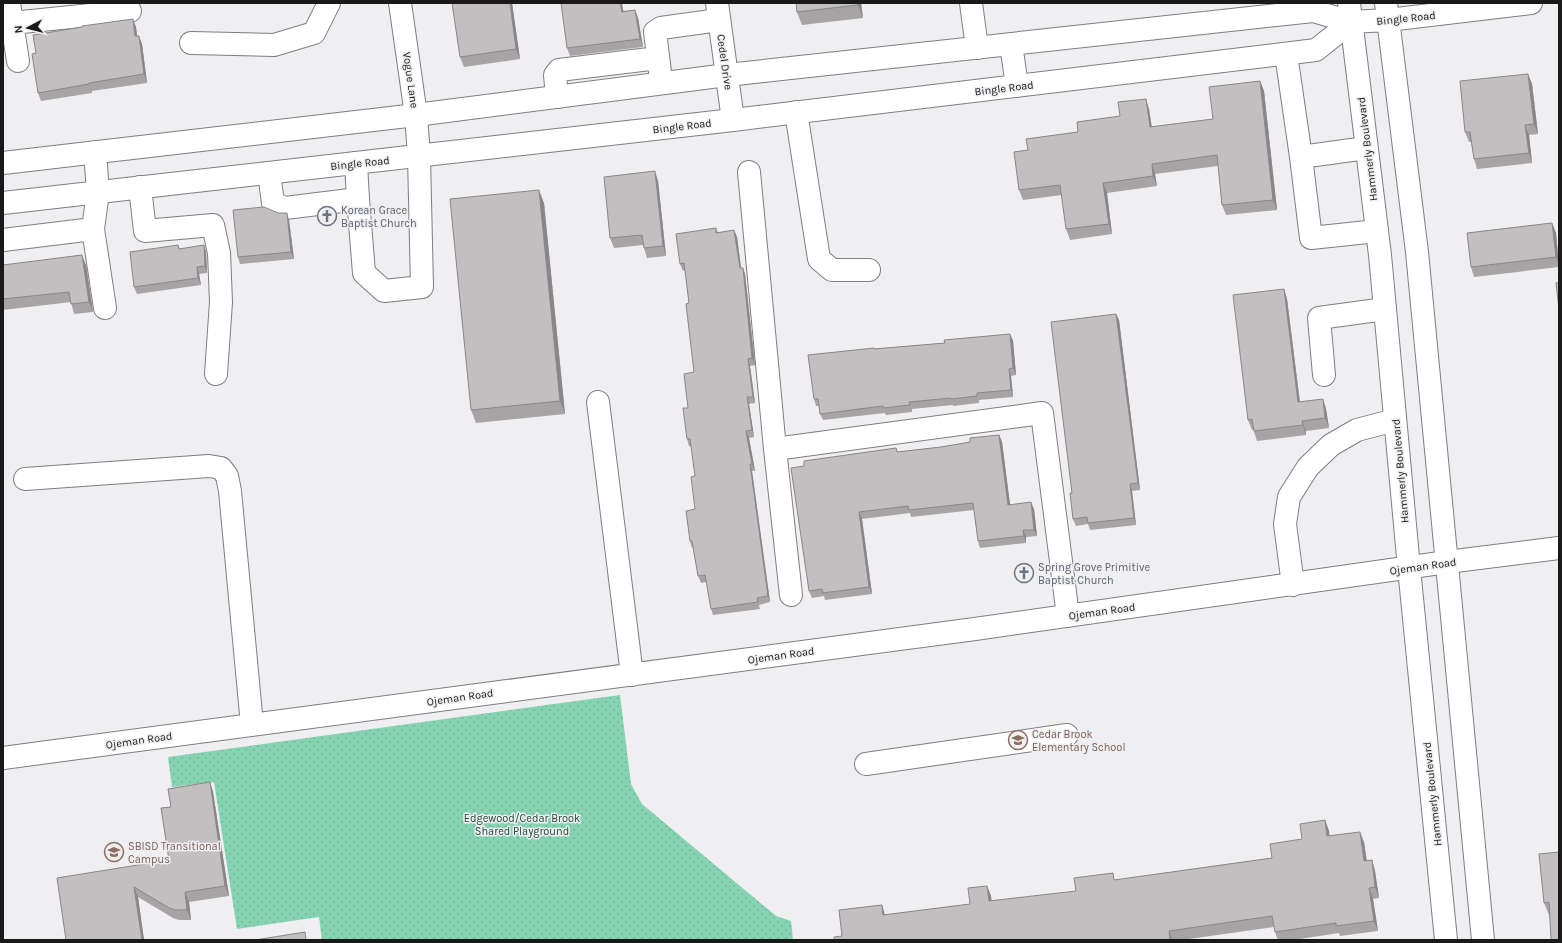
<svg xmlns="http://www.w3.org/2000/svg" width="1562" height="943" viewBox="0 0 1562 943" font-family="Karla,sans-serif">
<style>
.park{fill:url(#park-dots)}
.lines{fill:none;stroke-linecap:round;stroke-linejoin:round}
.minor-casing{stroke:#7f7d80;stroke-width:24}
.major-casing{stroke:#7f7d80;stroke-width:24}
.minor{stroke:#fff;stroke-width:22}
.major{stroke:#fff;stroke-width:22}
.wall{fill:#a8a4a5}
.shaded-wall{fill:#888686}
.building{fill:#c3bfc0;stroke:#888686}
.labels{text-anchor:middle;stroke-width:3;stroke-linejoin:round;paint-order:stroke}
.street-label{font-size:11px;fill:#1a191a;stroke:#efeef1}
.worship-label{font-size:11px;fill:#5b616d;stroke:#efeef1;text-anchor:start}
.education-label{font-size:11px;fill:#785e54;stroke:#efeef1;text-anchor:start}
.park-label{font-size:11px;fill:#1b4937;stroke:#efeef1}
</style>
<defs>
<pattern id="park-dots" width="8" height="8" patternUnits="userSpaceOnUse"><rect width="8" height="8" fill="#85d3b1"/><path d="M2 2h.1M6 6h.1" fill="none" stroke="#72b598" stroke-width="1.8" stroke-linecap="round"/></pattern>
</defs>
<rect width="100%" height="100%" fill="#efeef1"/>
<!-- park -->
<path class="park" d="M 620,695 L 631,784 L 642,804 L 776,916 L 791,921 L 793,940 L 322,940 L 319,917 L 237,929 L 214,782 L 172,787 L 168,757 Z"/>
<g class="lines">
<defs>
<path id="minor" d="M 9,3 L 18,61
M 717,3 L 733,120
M 971,3 L 977,48
M 12,23 L 130,11
M 191,43 L 274,45 L 314,33 L 329,3
M 1286,54 L 1301,157
M 660,72 L 655,32 L 661,28 L 719,20
M 557,97 L 555,75 L 559,70 L 658,58
M 796,112 L 819,259 L 832,270 L 869,270
M 1366,148 L 1301,157 L 1311,238 L 1377,231
M 749,172 L 775,449
M 269,173 L 273,203 L 285,208 L 358,199 L 356,163
M 140,187 L 145,231 L 213,225 L 219,253 L 221,302 L 216,374
M 98,192 L 93,229 L 105,308
M 358,199 L 364,273 L 384,291 L 422,287 L 419,156 L 416,115 L 400,3
M 3,240 L 93,229
M 1324,375 L 1319,318 L 1385,309
M 598,402 L 632,675
M 25,479 L 209,466 L 221,468 L 227,476 L 230,491 L 252,725
M 1293,585 L 1285,524 L 1289,497 L 1308,467 L 1331,445 L 1357,430 L 1395,420
M 791,595 L 775,449 L 1042,413 L 1068,616
M 3,758 L 975,629 L 1447,562 L 1559,548
M 866,764 L 1067,735"/>
<path id="major" d="M 1349,3 L 1380,255 L 1409,568 L 1446,940
M 1386,3 L 1417,252 L 1483,940
M 1011,44 L 1017,86
M 95,152 L 98,192
M 3,163 L 416,115 L 727,75 L 1313,11 L 1351,22 L 1388,20 L 1531,3
M 3,203 L 733,120 L 1316,50 L 1351,22"/>
</defs>
<!-- minor casing -->
<use href="#minor" class="minor-casing"/>
<!-- major casing -->
<use href="#major" class="major-casing"/>
<!-- minor -->
<use href="#minor" class="minor"/>
<!-- major -->
<use href="#major" class="major"/>
</g>
<!-- wall -->
<path class="wall" d="M 512,3 L 520,59 L 464,67 L 460,57 Z
M 796,3 L 861,3 L 863,18 L 802,25 L 797,12 Z
M 635,10 L 638,18 L 643,47 L 570,56 L 567,48 L 623,11 Z
M 136,27 L 137,36 L 142,44 L 147,83 L 92,91 L 92,93 L 41,101 L 38,93 L 36,53 Z
M 1528,74 L 1532,84 L 1538,134 L 1529,135 L 1532,163 L 1477,169 L 1474,159 L 1471,142 L 1469,142 L 1465,132 Z
M 1260,81 L 1264,91 L 1277,210 L 1226,215 L 1222,205 L 1218,166 L 1155,174 L 1157,186 L 1107,193 L 1112,234 L 1070,240 L 1066,229 L 1062,195 L 1023,200 L 1019,190 L 1028,150 L 1078,132 L 1120,116 L 1149,109 L 1152,127 L 1213,119 Z
M 658,181 L 666,256 L 647,258 L 644,248 L 643,245 L 614,248 L 610,238 Z
M 544,203 L 565,414 L 476,423 L 471,410 Z
M 278,213 L 289,220 L 294,259 L 240,264 L 238,257 Z
M 1552,223 L 1556,233 L 1559,267 L 1474,277 L 1471,267 Z
M 716,228 L 718,233 L 734,230 L 737,237 L 741,268 L 743,268 L 745,274 L 755,365 L 750,366 L 755,403 L 749,404 L 754,437 L 749,438 L 755,471 L 752,471 L 770,602 L 759,605 L 760,609 L 713,615 L 711,609 L 707,582 L 701,583 L 698,576 L 693,548 L 692,548 L 690,541 L 695,509 L 695,476 L 691,446 L 689,446 L 687,439 L 688,408 L 694,372 L 689,303 L 685,270 L 683,271 L 680,264 Z
M 178,245 L 180,249 L 204,245 L 206,252 L 207,273 L 199,274 L 201,285 L 137,294 L 134,287 Z
M 3,265 L 86,265 L 93,312 L 74,314 L 71,302 L 3,310 Z
M 1284,289 L 1287,299 L 1300,402 L 1323,399 L 1326,409 L 1329,428 L 1306,431 L 1306,435 L 1257,441 L 1253,429 L 1252,430 L 1248,420 Z
M 1116,314 L 1119,320 L 1140,490 L 1132,491 L 1136,525 L 1090,530 L 1088,524 L 1076,526 L 1073,519 L 1072,493 Z
M 1010,334 L 1013,341 L 1016,375 L 1011,376 L 1013,397 L 979,400 L 979,403 L 953,406 L 953,405 L 912,409 L 912,412 L 886,415 L 885,413 L 823,420 L 820,414 L 819,406 L 816,406 L 814,399 L 874,348 L 874,349 L 945,343 Z
M 999,435 L 1002,442 L 1010,505 L 1034,509 L 1037,536 L 1026,537 L 1026,543 L 980,548 L 978,541 L 974,510 L 911,517 L 910,513 L 862,519 L 872,594 L 825,600 L 824,596 L 812,598 L 809,591 L 804,466 L 896,448 L 898,452 L 941,447 L 970,442 Z
M 210,782 L 213,792 L 229,896 L 189,902 L 191,920 L 179,920 L 173,918 L 138,897 L 144,940 L 66,940 L 169,860 L 171,807 Z
M 1325,820 L 1329,831 L 1329,836 L 1364,842 L 1367,861 L 1372,860 L 1375,871 L 1379,898 L 1373,899 L 1378,931 L 1340,936 L 1339,933 L 1293,940 L 1278,940 L 1275,932 L 1274,927 L 1182,940 L 834,940 L 842,936 L 882,905 L 885,915 L 970,904 L 987,886 L 991,896 L 991,901 L 1076,891 L 1116,880 L 1272,858 L 1302,839 Z
M 1559,852 L 1550,915 L 1549,915 L 1544,903 Z"/>
<!-- shaded-wall -->
<path class="shaded-wall" d="M 510,3 L 512,3 L 520,59 L 516,49 Z
M 620,3 L 622,3 L 625,20 L 622,12 Z
M 858,3 L 861,3 L 863,18 L 858,5 Z
M 635,10 L 638,18 L 643,47 L 640,39 Z
M 133,19 L 136,27 L 138,45 L 135,36 Z
M 139,36 L 142,44 L 147,83 L 144,74 Z
M 1528,74 L 1532,84 L 1538,134 L 1534,124 Z
M 1260,81 L 1264,91 L 1277,210 L 1273,200 Z
M 1146,99 L 1149,109 L 1153,137 L 1150,127 Z
M 1525,125 L 1529,135 L 1532,163 L 1529,153 Z
M 1152,164 L 1155,174 L 1157,186 L 1153,176 Z
M 655,171 L 658,181 L 666,256 L 663,246 Z
M 1103,183 L 1107,193 L 1112,234 L 1109,224 Z
M 539,190 L 544,203 L 565,414 L 560,401 Z
M 287,213 L 289,220 L 294,259 L 291,252 Z
M 1552,223 L 1556,233 L 1559,266 L 1556,257 Z
M 734,230 L 737,237 L 742,275 L 740,268 Z
M 204,245 L 206,252 L 207,273 L 205,266 Z
M 82,255 L 86,265 L 93,312 L 89,302 Z
M 197,267 L 199,274 L 201,285 L 198,278 Z
M 743,268 L 745,274 L 755,365 L 752,358 Z
M 1284,289 L 1287,299 L 1301,412 L 1298,402 Z
M 1116,314 L 1119,320 L 1140,490 L 1138,483 Z
M 1010,334 L 1013,341 L 1016,375 L 1013,368 Z
M 748,359 L 750,366 L 755,403 L 753,397 Z
M 1009,369 L 1011,376 L 1013,397 L 1011,390 Z
M 747,397 L 749,404 L 754,437 L 752,430 Z
M 1323,399 L 1326,409 L 1329,428 L 1325,418 Z
M 1302,421 L 1306,431 L 1306,435 L 1303,425 Z
M 746,431 L 749,438 L 755,471 L 752,464 Z
M 999,435 L 1002,442 L 1011,512 L 1008,505 Z
M 750,464 L 752,471 L 770,602 L 768,596 Z
M 1130,484 L 1132,491 L 1136,525 L 1134,518 Z
M 1031,502 L 1034,509 L 1037,536 L 1034,530 Z
M 859,512 L 862,519 L 872,594 L 869,587 Z
M 1023,530 L 1026,537 L 1026,543 L 1024,536 Z
M 210,782 L 213,792 L 229,896 L 225,886 Z
M 1325,820 L 1329,831 L 1331,847 L 1327,836 Z
M 1360,832 L 1364,842 L 1368,872 L 1364,861 Z
M 1372,860 L 1375,871 L 1379,898 L 1375,887 Z
M 987,886 L 991,896 L 993,912 L 989,901 Z
M 134,887 L 138,897 L 144,940 L 142,940 Z
M 1369,888 L 1373,899 L 1378,931 L 1374,921 Z
M 185,892 L 189,902 L 191,920 L 187,910 Z
M 882,905 L 885,916 L 883,915 Z
M 1169,931 L 1172,940 L 1170,940 Z"/>
<!-- building -->
<path class="building" d="M 452,3 L 510,3 L 516,49 L 460,57 Z
M 561,3 L 620,3 L 622,12 L 635,10 L 640,39 L 567,48 Z
M 796,3 L 858,3 L 858,5 L 797,12 Z
M 133,19 L 135,36 L 139,36 L 144,74 L 89,83 L 89,84 L 38,93 L 32,54 L 36,53 L 33,35 L 82,27 L 82,26 Z
M 1528,74 L 1534,124 L 1525,125 L 1529,153 L 1474,159 L 1470,132 L 1465,132 L 1460,81 Z
M 1260,81 L 1273,200 L 1222,205 L 1217,155 L 1152,164 L 1153,176 L 1103,183 L 1109,224 L 1066,229 L 1060,185 L 1019,190 L 1014,152 L 1028,150 L 1026,139 L 1078,132 L 1077,122 L 1120,116 L 1118,102 L 1146,99 L 1150,127 L 1213,119 L 1209,87 Z
M 655,171 L 663,246 L 644,248 L 642,235 L 610,238 L 604,177 Z
M 539,190 L 560,401 L 471,410 L 450,199 Z
M 264,207 L 278,213 L 287,213 L 291,252 L 238,257 L 233,210 Z
M 1552,223 L 1556,257 L 1471,267 L 1467,233 Z
M 716,228 L 716,233 L 734,230 L 740,268 L 743,268 L 752,358 L 748,359 L 753,397 L 747,397 L 752,430 L 746,431 L 752,464 L 750,464 L 768,596 L 757,598 L 758,602 L 711,609 L 705,575 L 698,576 L 692,541 L 690,541 L 686,511 L 695,509 L 691,477 L 695,476 L 690,439 L 687,439 L 683,408 L 688,408 L 684,374 L 694,372 L 686,304 L 689,303 L 684,263 L 680,264 L 676,234 Z
M 178,245 L 179,249 L 204,245 L 205,266 L 197,267 L 198,278 L 134,287 L 130,252 Z
M 82,255 L 89,302 L 71,304 L 69,292 L 3,299 L 3,265 Z
M 1559,282 L 1559,309 L 1556,283 Z
M 1284,289 L 1298,402 L 1323,399 L 1325,418 L 1302,421 L 1303,425 L 1254,431 L 1252,419 L 1248,420 L 1233,295 Z
M 1116,314 L 1138,483 L 1130,484 L 1134,518 L 1088,523 L 1087,517 L 1073,519 L 1070,493 L 1072,493 L 1051,322 Z
M 1010,334 L 1013,368 L 1009,369 L 1011,390 L 977,393 L 977,396 L 951,399 L 951,398 L 909,402 L 910,405 L 884,408 L 883,406 L 820,414 L 818,399 L 814,399 L 808,355 L 874,348 L 874,349 L 945,343 L 944,340 Z
M 999,435 L 1008,505 L 1031,502 L 1034,530 L 1023,530 L 1024,536 L 978,541 L 973,503 L 909,510 L 908,506 L 859,512 L 869,587 L 823,593 L 822,589 L 809,591 L 791,468 L 804,466 L 804,461 L 896,448 L 897,452 L 941,447 L 970,442 L 970,438 Z
M 210,782 L 225,886 L 185,892 L 187,910 L 175,910 L 169,908 L 134,887 L 142,940 L 66,940 L 57,878 L 169,860 L 161,808 L 171,807 L 168,789 Z
M 1325,820 L 1327,836 L 1360,832 L 1364,861 L 1372,860 L 1375,887 L 1369,888 L 1374,921 L 1336,926 L 1336,923 L 1275,932 L 1272,916 L 1169,931 L 1170,940 L 834,940 L 834,937 L 842,936 L 839,910 L 882,905 L 883,915 L 970,904 L 968,888 L 987,886 L 989,901 L 1076,891 L 1074,878 L 1113,873 L 1114,880 L 1272,858 L 1270,844 L 1302,839 L 1300,824 Z
M 1559,852 L 1559,940 L 1551,940 L 1549,902 L 1544,903 L 1539,854 Z
M 305,932 L 306,940 L 255,940 Z"/>
<!-- icons -->
<defs>
<symbol id="church-ring" viewBox="-11 -11 22 22"><circle r="9.5" fill="#efeef1" stroke="#6b7280" stroke-width="1.5"/><path d="M-1.2-6h2.4v3.5h3.3v2.4h-3.3V6h-2.4V-.1h-3.3v-2.4h3.3Z" fill="#6b7280"/></symbol>
<symbol id="school-ring" viewBox="-11 -11 22 22"><circle r="9.5" fill="#efeef1" stroke="#8d6e63" stroke-width="1.5"/><path d="M0-5L7-2L0 1L-7-2ZM-4 1L0 2.5L4 1V4Q0 6-4 4Z" fill="#8d6e63"/></symbol>
</defs>
<g fill-rule="evenodd">
<use href="#church-ring" x="316" y="205" width="22" height="22"/>
<use href="#church-ring" x="1013" y="562" width="22" height="22"/>
<use href="#school-ring" x="1007" y="729" width="22" height="22"/>
<use href="#school-ring" x="103" y="841" width="22" height="22"/>
</g>
<g class="labels">
<!-- street labels -->
<g class="street-label">
<text transform="translate(1406 18) rotate(-6)" y="4">Bingle Road</text>
<text transform="translate(725 62) rotate(82)" y="4">Cedel Drive</text>
<text transform="translate(411 80) rotate(82)" y="4">Vogue Lane</text>
<text transform="translate(1004 88) rotate(-7)" y="4">Bingle Road</text>
<text transform="translate(682 126) rotate(-7)" y="4">Bingle Road</text>
<text transform="translate(1367 149) rotate(-97)" y="4">Hammerly Boulevard</text>
<text transform="translate(360 163) rotate(-6)" y="4">Bingle Road</text>
<text transform="translate(1400 471) rotate(-95)" y="4">Hammerly Boulevard</text>
<text transform="translate(1423 566) rotate(-8)" y="4">Ojeman Road</text>
<text transform="translate(1102 611) rotate(-8)" y="4">Ojeman Road</text>
<text transform="translate(781 655) rotate(-8)" y="4">Ojeman Road</text>
<text transform="translate(460 697) rotate(-8)" y="4">Ojeman Road</text>
<text transform="translate(139 740) rotate(-8)" y="4">Ojeman Road</text>
<text transform="translate(1432 794) rotate(-96)" y="4">Hammerly Boulevard</text>
</g>
<!-- worship labels -->
<g class="worship-label">
<text x="341" y="214">Korean Grace<tspan x="341" dy="13">Baptist Church</tspan></text>
<text x="1038" y="571">Spring Grove Primitive<tspan x="1038" dy="13">Baptist Church</tspan></text>
</g>
<!-- education labels -->
<g class="education-label">
<text x="1032" y="738">Cedar Brook<tspan x="1032" dy="13">Elementary School</tspan></text>
<text x="128" y="850">SBISD Transitional<tspan x="128" dy="13">Campus</tspan></text>
</g>
<!-- park labels -->
<g class="park-label">
<text x="522" y="822">Edgewood/Cedar Brook<tspan x="522" dy="13">Shared Playground</tspan></text>
</g>
</g>
<!-- border -->
<rect width="1562" height="943" fill="none" stroke="#1a191a" stroke-width="8"/>
<!-- north arrow -->
<g transform="translate(28 28) rotate(263)" stroke="#efeef1" stroke-width="3" paint-order="stroke">
<path d="M0-3L7 15L0 10L-7 15Z" fill="#1a191a"/>
<text y="-6" font-size="11" font-weight="bold" text-anchor="middle" fill="#1a191a">N</text>
</g>
</svg>
